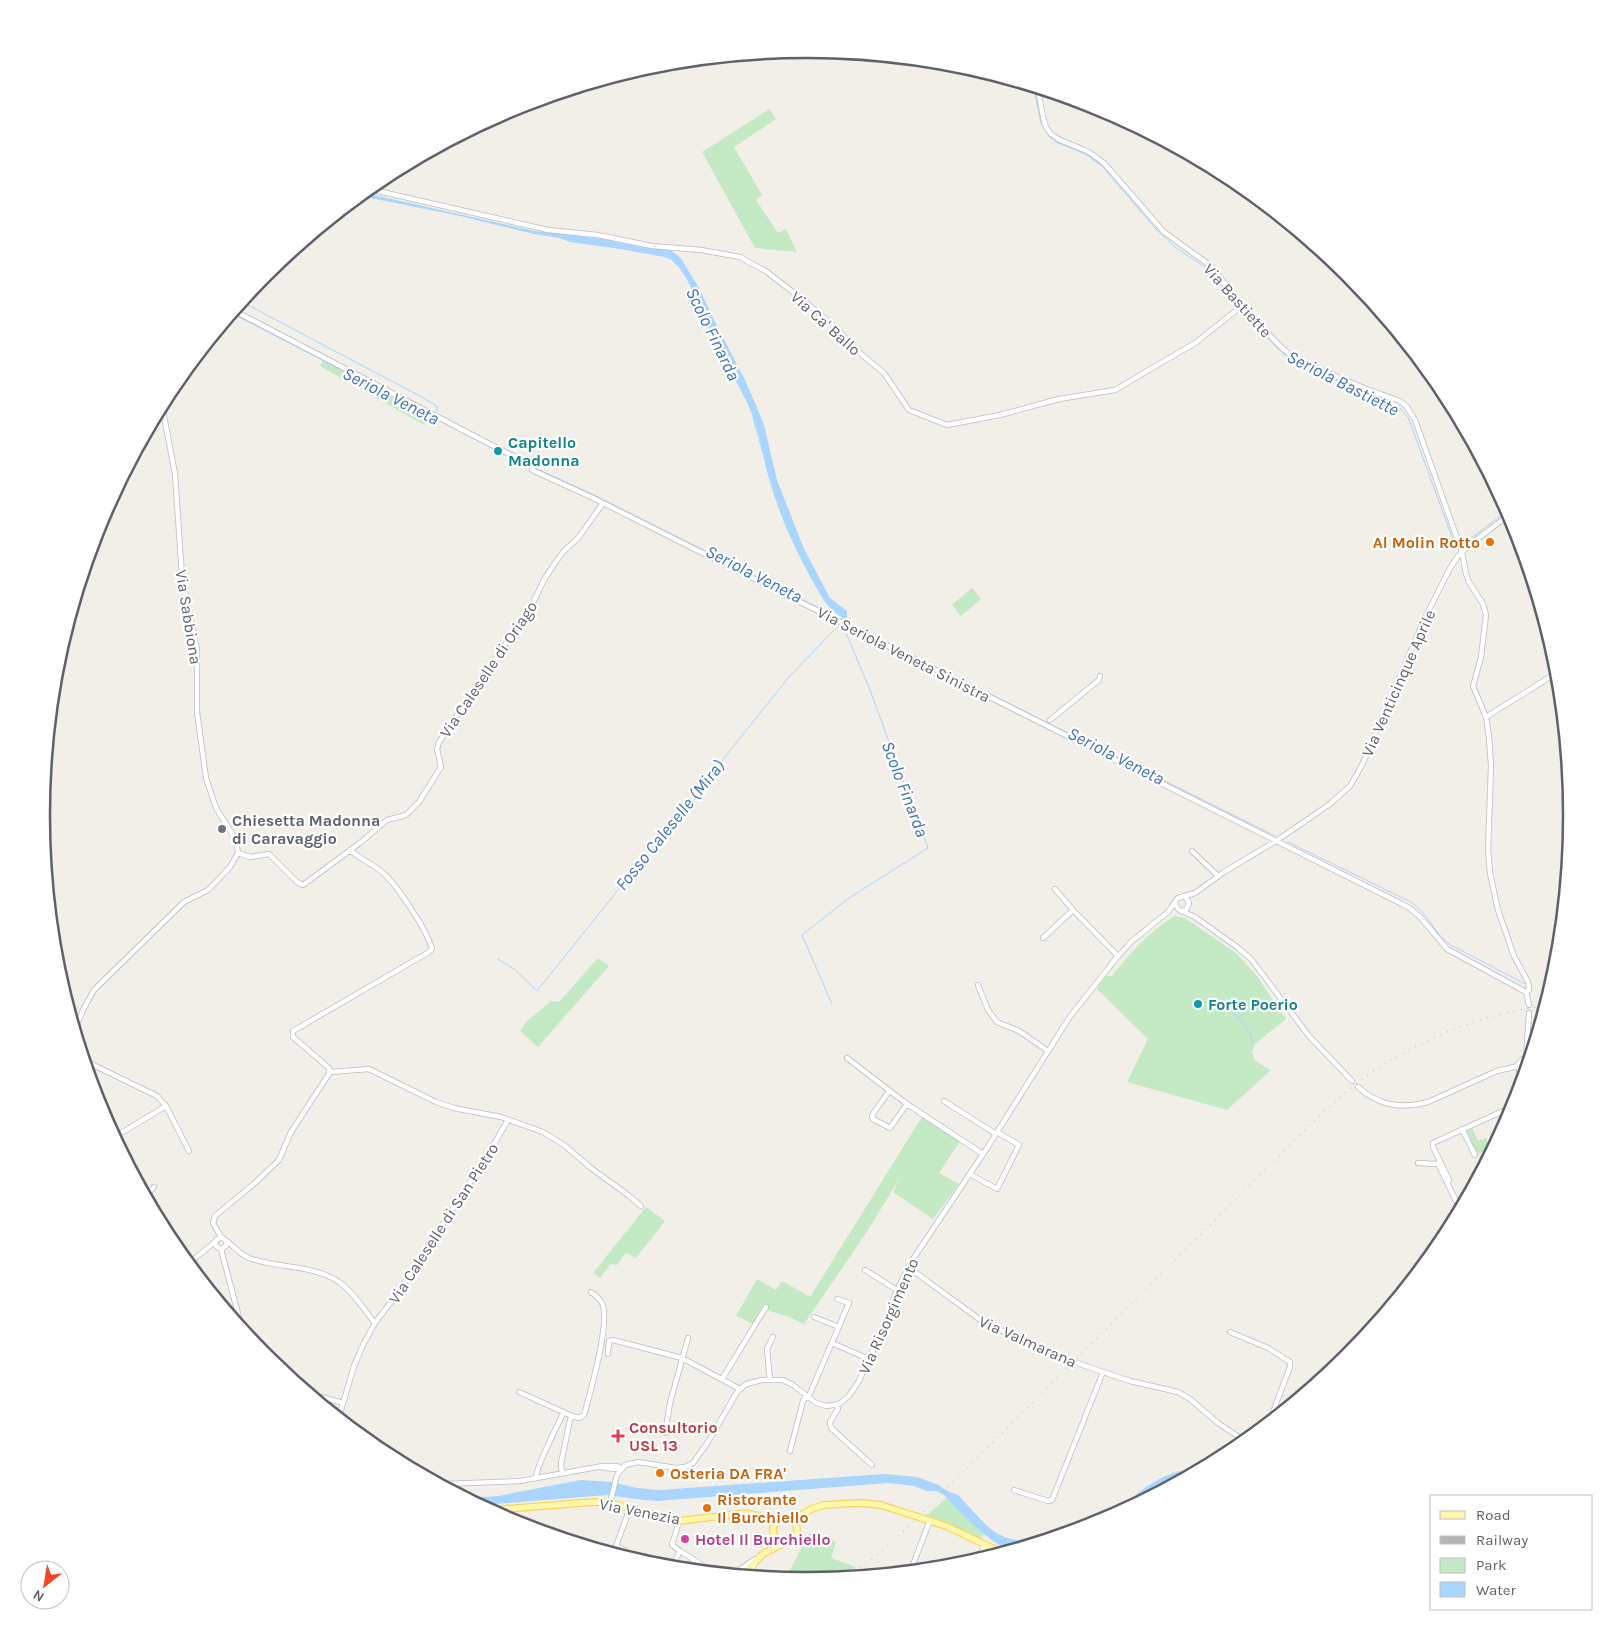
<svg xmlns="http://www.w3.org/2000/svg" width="1613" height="1630" viewBox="0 0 1613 1630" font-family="Karla,sans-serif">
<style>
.green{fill:#c3eac5}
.water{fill:#a9d5ff}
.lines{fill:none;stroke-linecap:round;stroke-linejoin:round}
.stream{stroke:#a9d5ff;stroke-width:1}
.minor-casing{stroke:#b9bcc1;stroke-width:6}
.major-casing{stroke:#fad657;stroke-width:8}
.minor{stroke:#fff;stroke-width:4.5}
.major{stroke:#fff7ae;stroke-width:5.5}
.rail{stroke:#b6b6b8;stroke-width:1;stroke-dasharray:1 6;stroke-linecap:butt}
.culture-dot{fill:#0f9aa8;stroke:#fff;stroke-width:2}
.food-dot{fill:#e8710a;stroke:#fff;stroke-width:2}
.worship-dot{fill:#6b7280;stroke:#fff;stroke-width:2}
.health-dot{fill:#e0444e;stroke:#fff;stroke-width:2}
.hotel-dot{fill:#d1479c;stroke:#fff;stroke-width:2}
.labels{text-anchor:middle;stroke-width:4.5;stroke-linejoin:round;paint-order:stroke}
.street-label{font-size:16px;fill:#5e6268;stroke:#fff}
.culture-label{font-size:16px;font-weight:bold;fill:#0d838f;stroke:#fff;text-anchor:start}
.food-label{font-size:16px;font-weight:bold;fill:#c56008;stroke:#fff;text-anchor:start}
.worship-label{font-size:16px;font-weight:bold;fill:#5b616d;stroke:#fff;text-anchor:start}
.health-label{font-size:16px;font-weight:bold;fill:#be3a42;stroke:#fff;text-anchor:start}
.hotel-label{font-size:16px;font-weight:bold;fill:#b23c85;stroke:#fff;text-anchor:start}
.water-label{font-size:18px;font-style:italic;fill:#3e72b8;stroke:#fff}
.rim{fill:none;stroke:#5e6268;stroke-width:2.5}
</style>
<rect width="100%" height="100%" fill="#f1efe7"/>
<!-- green -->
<path class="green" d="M 770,109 L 776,119 L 734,147 L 762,195 L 756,200 L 778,233 L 786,229 L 797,252 L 755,248 L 702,152 Z
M 324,359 L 427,417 L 424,425 L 320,366 Z
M 972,588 L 981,599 L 961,616 L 952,605 Z
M 1174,916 L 1185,918 L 1237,954 L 1256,975 L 1286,1019 L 1255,1044 L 1252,1052 L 1255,1061 L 1271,1070 L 1227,1110 L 1127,1082 L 1148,1039 L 1097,989 L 1106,976 L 1112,976 C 1130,953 1149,932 1174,916 Z
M 598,958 L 609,966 L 538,1047 L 520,1031 L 527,1021 L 551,1001 L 559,1002 Z
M 925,1112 L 962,1138 L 939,1173 L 959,1184 L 933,1219 L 893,1192 L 901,1176 L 866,1233 L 804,1324 L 789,1317 L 767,1310 L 754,1324 L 736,1316 L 757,1279 L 776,1290 L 782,1281 L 810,1297 Z
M 1472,1128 L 1478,1141 L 1486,1138 L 1490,1149 L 1476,1155 L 1465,1131 Z
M 646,1207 L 665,1221 L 636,1258 L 626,1253 L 617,1265 L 611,1264 L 600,1278 L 593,1273 Z
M 946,1498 L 984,1535 L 980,1539 L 964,1530 L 926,1516 Z
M 809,1533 L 836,1542 L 831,1558 L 856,1567 L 841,1577 L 806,1580 L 786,1578 Z"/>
<!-- water -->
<path class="water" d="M 365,193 L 534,231 L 603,239 L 640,247 L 670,250 L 680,257 L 699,288 L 715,322 L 745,380 L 755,403 L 764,425 L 777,480 L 804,549 L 830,598 L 847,611 L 847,621 C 841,618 830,608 825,602 C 802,565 782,523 770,482 C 764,463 762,444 756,426 C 745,390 723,358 707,324 C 698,304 687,271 670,258 L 620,249 L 570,242 L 559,238 L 534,234 L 460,216 L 361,196 Z
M 1203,1467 L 1177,1481 L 1166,1484 L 1148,1496 L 1114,1514 C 1144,1487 1161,1471 1203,1467 Z
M 884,1474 L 917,1477 L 939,1485 L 947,1491 L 958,1495 L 986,1525 L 996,1533 L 1007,1538 L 1029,1543 C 1023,1545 1016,1549 1010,1549 C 995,1549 954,1507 944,1495 L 937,1491 L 927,1491 L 914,1486 L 888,1483 L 657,1501 C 639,1500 624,1497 607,1495 L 482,1505 L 469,1498 L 498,1496 L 581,1480 L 611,1482 L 637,1488 L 659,1490 Z"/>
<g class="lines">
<!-- stream -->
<path class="stream" d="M 1034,88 L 1041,123 L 1048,135 L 1056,142 L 1085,154 L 1101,165 L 1156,229 L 1175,247 L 1209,270 L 1237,306
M 667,258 L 672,260 L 677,265
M 242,302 L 418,395 L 437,406 L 437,411
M 1244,313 L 1278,349 L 1296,363 L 1399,407 L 1408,417 L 1456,548 L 1458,548
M 233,314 L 502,453
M 718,344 L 745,398
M 753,418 L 763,453
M 508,456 L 531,467
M 535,468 L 594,495 L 1050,724 L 1275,836
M 781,512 L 787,527
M 1462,545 L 1507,511
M 1288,842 L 1411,902 C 1428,913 1434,933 1449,944 L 1527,985
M 498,959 L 514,969 L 537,991 L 789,677 L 839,625
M 832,1004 L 802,935 L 849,898 L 928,848 L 870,690 L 844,628
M 1227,1009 C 1241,1018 1248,1027 1253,1042"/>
<defs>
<path id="minor" d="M 1038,89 L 1043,117 L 1046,127 L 1051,134 L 1060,140 L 1089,152 L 1104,163 L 1164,232 L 1211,266 L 1242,306 L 1282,348 L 1292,356 L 1307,364 L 1364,388 L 1400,401 L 1407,407 L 1415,420 L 1462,552 L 1466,574 L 1469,582 L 1483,604 L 1486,615 L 1481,657 L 1473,686 L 1486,717 L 1489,737 L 1491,766 L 1488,850 L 1490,873 L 1498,910 L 1514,956 L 1528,982 L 1529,990 L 1526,992 L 1529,1005
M 369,189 L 548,230 L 598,235 L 652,246 L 701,250 L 740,257 L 767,272 L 802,299 L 838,330 L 861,354 L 884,373 L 909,410 L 947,425 L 1000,415 L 1059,399 L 1115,390 L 1195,343 L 1242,306
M 235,311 L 505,452 L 534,465 L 532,470 L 591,497 L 1402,904 L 1411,909 L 1421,918 L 1447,949 L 1526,992
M 1486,717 L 1550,677
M 1050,720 L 1099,680 L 1100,676
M 1192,851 L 1218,876
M 238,853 L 250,857 L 269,854 L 297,882 L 303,885 L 360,843 L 387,820 L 406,815 L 419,802 L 441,767 L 437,749 L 439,742 L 531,607 L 544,580 L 555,563 L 563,552 L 579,537 L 603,503
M 1055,889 L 1073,910 L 1118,956
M 1175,903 L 1178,909 L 1181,911 L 1186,910 L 1189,903 L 1187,899 L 1184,897
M 1181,911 L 1195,917 L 1237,947 L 1251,959 L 1309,1036 L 1352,1081
M 1043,938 L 1073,910
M 978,985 L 988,1010 L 997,1022 L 1019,1031 L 1048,1051
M 75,1029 L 84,1008 L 94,990 L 184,902 L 208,890 L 230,867 L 238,853 L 236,840 L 216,808 L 206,778 L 197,712 L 197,649 L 182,576 L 175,474 L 162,405
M 847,1058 L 907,1104 L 983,1154
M 1526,1058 L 1529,1013
M 85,1061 L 157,1096 L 166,1106 L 189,1151
M 330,1072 L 369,1069 L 436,1102 L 454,1108 L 501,1117 L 543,1132 L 564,1145 L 591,1168 L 628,1195 L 641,1206
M 1524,1074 L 1519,1070 L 1518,1064 L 1523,1059 L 1528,1058
M 1358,1087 C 1379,1106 1401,1109 1428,1102 L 1497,1071 L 1518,1066
M 889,1091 L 873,1114 L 872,1117 L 873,1119 L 890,1128 L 907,1104
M 944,1101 L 996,1134
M 1462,1129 L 1475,1155
M 123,1132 L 166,1106
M 1418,1163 L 1438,1164 L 1460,1209
M 970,1174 L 997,1189 L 1019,1145 L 997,1132
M 1449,1180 L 1433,1147 L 1433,1143 L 1514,1106
M 146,1196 L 154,1187
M 221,1237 L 213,1223 L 215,1216 L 255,1183 L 279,1160 L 291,1132 L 329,1074 L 329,1068 L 293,1037 L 293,1031 L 429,952 L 432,949 C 427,930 397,885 383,873 C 373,864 360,859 350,850
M 224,1239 C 233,1245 239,1254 249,1258 C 278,1269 313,1264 339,1282 C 352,1290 365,1311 375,1323
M 221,1249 L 226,1246 L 227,1242 L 223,1238 L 220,1238 L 216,1240 L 215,1244 L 217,1247 L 221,1249 L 240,1321 L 239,1324
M 189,1263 L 216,1241
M 908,1267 L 986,1324 L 1077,1363 L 1103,1372 L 1130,1381 L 1178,1392 L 1190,1399 L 1218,1423 L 1245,1441
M 865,1270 L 897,1290
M 814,1317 L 839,1327
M 1230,1332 L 1268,1348 L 1290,1362 L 1290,1367 L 1270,1420
M 832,1343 L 869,1359
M 608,1354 L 609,1341 L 613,1340 L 682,1358 L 740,1389
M 722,1379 L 766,1307
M 770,1380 L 767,1349 L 773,1337
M 519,1392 L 572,1416
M 313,1395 L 343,1403
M 808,1398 L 849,1303 L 837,1299
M 836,1405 L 838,1409 L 830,1422 L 831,1428 L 872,1465
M 339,1417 L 354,1366 L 364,1343 L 375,1323 L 400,1290 L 486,1158 L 508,1120
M 665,1433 L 670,1403 L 688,1338
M 790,1451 L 803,1401 L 806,1396
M 604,1468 L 620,1469
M 562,1474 L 561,1463 L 570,1420 L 572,1416 L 579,1418 L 584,1415 C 590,1393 611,1322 602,1303 C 600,1299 595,1295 591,1292
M 536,1478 C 535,1469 558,1424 564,1412
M 443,1484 L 520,1481 L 603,1466 L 617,1466 L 621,1468
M 1014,1490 L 1048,1501 L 1052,1500 L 1103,1372
M 610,1503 L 617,1475 L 625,1465 L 638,1462 L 676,1468 L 685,1467 L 693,1463 L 708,1442 L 737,1392 L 746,1384 L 762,1380 L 783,1380 L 793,1385 L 816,1403 L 826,1406 L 839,1404 L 849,1396 L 859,1381 L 884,1326 L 897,1290 L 913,1259 L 987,1148 L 1069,1018 L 1118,956 L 1132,941 L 1168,912 L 1178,898 L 1195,893 L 1224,872 L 1276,841 L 1330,804 L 1350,786 L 1362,765 L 1425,618 L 1449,570 L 1458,556 L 1468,546 L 1509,515
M 508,1519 L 510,1508
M 680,1551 L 702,1565 L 700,1570
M 621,1555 L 624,1550 L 616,1546 L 630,1508
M 979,1558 L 985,1544
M 672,1567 L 680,1551 L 672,1545 L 679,1521
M 911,1570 L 930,1520
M 735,1573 L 755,1559
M 748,1575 L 754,1565"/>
<path id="major" d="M 491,1510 L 594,1502 L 610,1503 L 679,1521 L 745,1513 L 778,1520
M773 1530a12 12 0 1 1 24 0a12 12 0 1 1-24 0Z
M 790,1519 L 797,1517 L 814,1508 L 824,1505 L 860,1503 L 881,1505 L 946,1526 L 1001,1552
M 743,1574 L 763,1554 L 784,1543"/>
</defs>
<!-- minor casing -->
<use href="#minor" class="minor-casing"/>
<!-- major casing -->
<use href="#major" class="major-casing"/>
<!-- minor -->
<use href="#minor" class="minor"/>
<!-- major -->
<use href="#major" class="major"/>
<!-- rail -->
<path class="rail" d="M 849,1576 L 880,1553 L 906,1529 L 1317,1118 C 1330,1106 1343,1094 1357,1083 C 1411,1042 1477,1015 1544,1006"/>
</g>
<!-- markers -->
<g class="culture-dot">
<circle cx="498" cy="451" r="5"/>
<circle cx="1198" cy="1004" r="5"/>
</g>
<g class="food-dot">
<circle cx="1490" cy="542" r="5"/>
<circle cx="660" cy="1473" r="5"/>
<circle cx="707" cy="1508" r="5"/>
</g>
<circle class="worship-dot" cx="222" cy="829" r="5"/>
<path class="health-dot" d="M615.5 1428.5h5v5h5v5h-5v5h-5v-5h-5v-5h5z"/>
<circle class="hotel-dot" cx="685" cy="1539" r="5"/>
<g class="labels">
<!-- street labels -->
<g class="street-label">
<text transform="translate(1238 300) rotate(48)" y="6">Via Bastiette</text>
<text transform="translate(826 323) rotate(42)" y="6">Via Ca' Ballo</text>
<text transform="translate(189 617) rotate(81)" y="6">Via Sabbiona</text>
<text transform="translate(904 654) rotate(27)" y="6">Via Seriola Veneta Sinistra</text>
<text transform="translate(488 669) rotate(-56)" y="6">Via Caleselle di Oriago</text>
<text transform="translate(1398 683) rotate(-66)" y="6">Via Venticinque Aprile</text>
<text transform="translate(443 1223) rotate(-57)" y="6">Via Caleselle di San Pietro</text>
<text transform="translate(888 1316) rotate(-66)" y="6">Via Risorgimento</text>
<text transform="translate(1028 1341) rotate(24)" y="6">Via Valmarana</text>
<text transform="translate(640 1511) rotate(11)" y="6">Via Venezia</text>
</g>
<!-- culture labels -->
<g class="culture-label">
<text x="508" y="448">Capitello<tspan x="508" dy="18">Madonna</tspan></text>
<text x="1208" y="1010">Forte Poerio</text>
</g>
<!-- food labels -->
<g class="food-label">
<text x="1480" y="548" text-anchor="end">Al Molin Rotto</text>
<text x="670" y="1479">Osteria DA FRA'</text>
<text x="717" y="1505">Ristorante<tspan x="717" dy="18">Il Burchiello</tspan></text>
</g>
<!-- worship labels -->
<g class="worship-label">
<text x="232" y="826">Chiesetta Madonna<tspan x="232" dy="18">di Caravaggio</tspan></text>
</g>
<!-- health labels -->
<g class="health-label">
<text x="629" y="1433">Consultorio<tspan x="629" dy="18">USL 13</tspan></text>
</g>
<!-- hotel labels -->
<g class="hotel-label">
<text x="695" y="1545">Hotel Il Burchiello</text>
</g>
<!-- water labels -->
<g class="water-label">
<text transform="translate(713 334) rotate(64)" y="6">Scolo Finarda</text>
<text transform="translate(1343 383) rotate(27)" y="6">Seriola Bastiette</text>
<text transform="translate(391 396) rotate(27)" y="6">Seriola Veneta</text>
<text transform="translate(754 574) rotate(27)" y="6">Seriola Veneta</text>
<text transform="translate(1116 756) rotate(27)" y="6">Seriola Veneta</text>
<text transform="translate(905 789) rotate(69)" y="6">Scolo Finarda</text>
<text transform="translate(670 825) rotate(-51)" y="6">Fosso Caleselle (Mira)</text>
</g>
</g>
<!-- crop -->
<path d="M0 0H1613V1630H0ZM806 58H807A756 756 0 0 1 1563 814V816A756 756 0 0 1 807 1572H806A756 756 0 0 1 50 816V814A756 756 0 0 1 806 58Z" fill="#fff" fill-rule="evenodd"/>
<path class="rim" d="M806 58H807A756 756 0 0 1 1563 814V816A756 756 0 0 1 807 1572H806A756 756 0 0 1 50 816V814A756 756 0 0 1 806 58Z"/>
<!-- legend -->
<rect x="1430" y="1495" width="162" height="115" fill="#ffffff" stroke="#bfc0c3"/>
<rect x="1440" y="1511" width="25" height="8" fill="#fff7ae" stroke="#bfc0c3"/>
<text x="1476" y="1520" font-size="15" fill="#5e6268">Road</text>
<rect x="1440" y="1536" width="25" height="8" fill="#b6b6b8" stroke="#bfc0c3"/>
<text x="1476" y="1545" font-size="15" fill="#5e6268">Railway</text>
<rect x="1440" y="1558" width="25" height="15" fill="#c3eac5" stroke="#bfc0c3"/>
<text x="1476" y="1570" font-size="15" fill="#5e6268">Park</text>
<rect x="1440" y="1582" width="25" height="15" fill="#a9d5ff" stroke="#bfc0c3"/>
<text x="1476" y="1595" font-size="15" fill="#5e6268">Water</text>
<!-- north arrow -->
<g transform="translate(45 1585) rotate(211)"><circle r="24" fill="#ffffff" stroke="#bfc0c3"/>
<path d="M0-4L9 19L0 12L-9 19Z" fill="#f4462b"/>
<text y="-8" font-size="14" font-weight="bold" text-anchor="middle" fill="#5e6268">N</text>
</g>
</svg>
